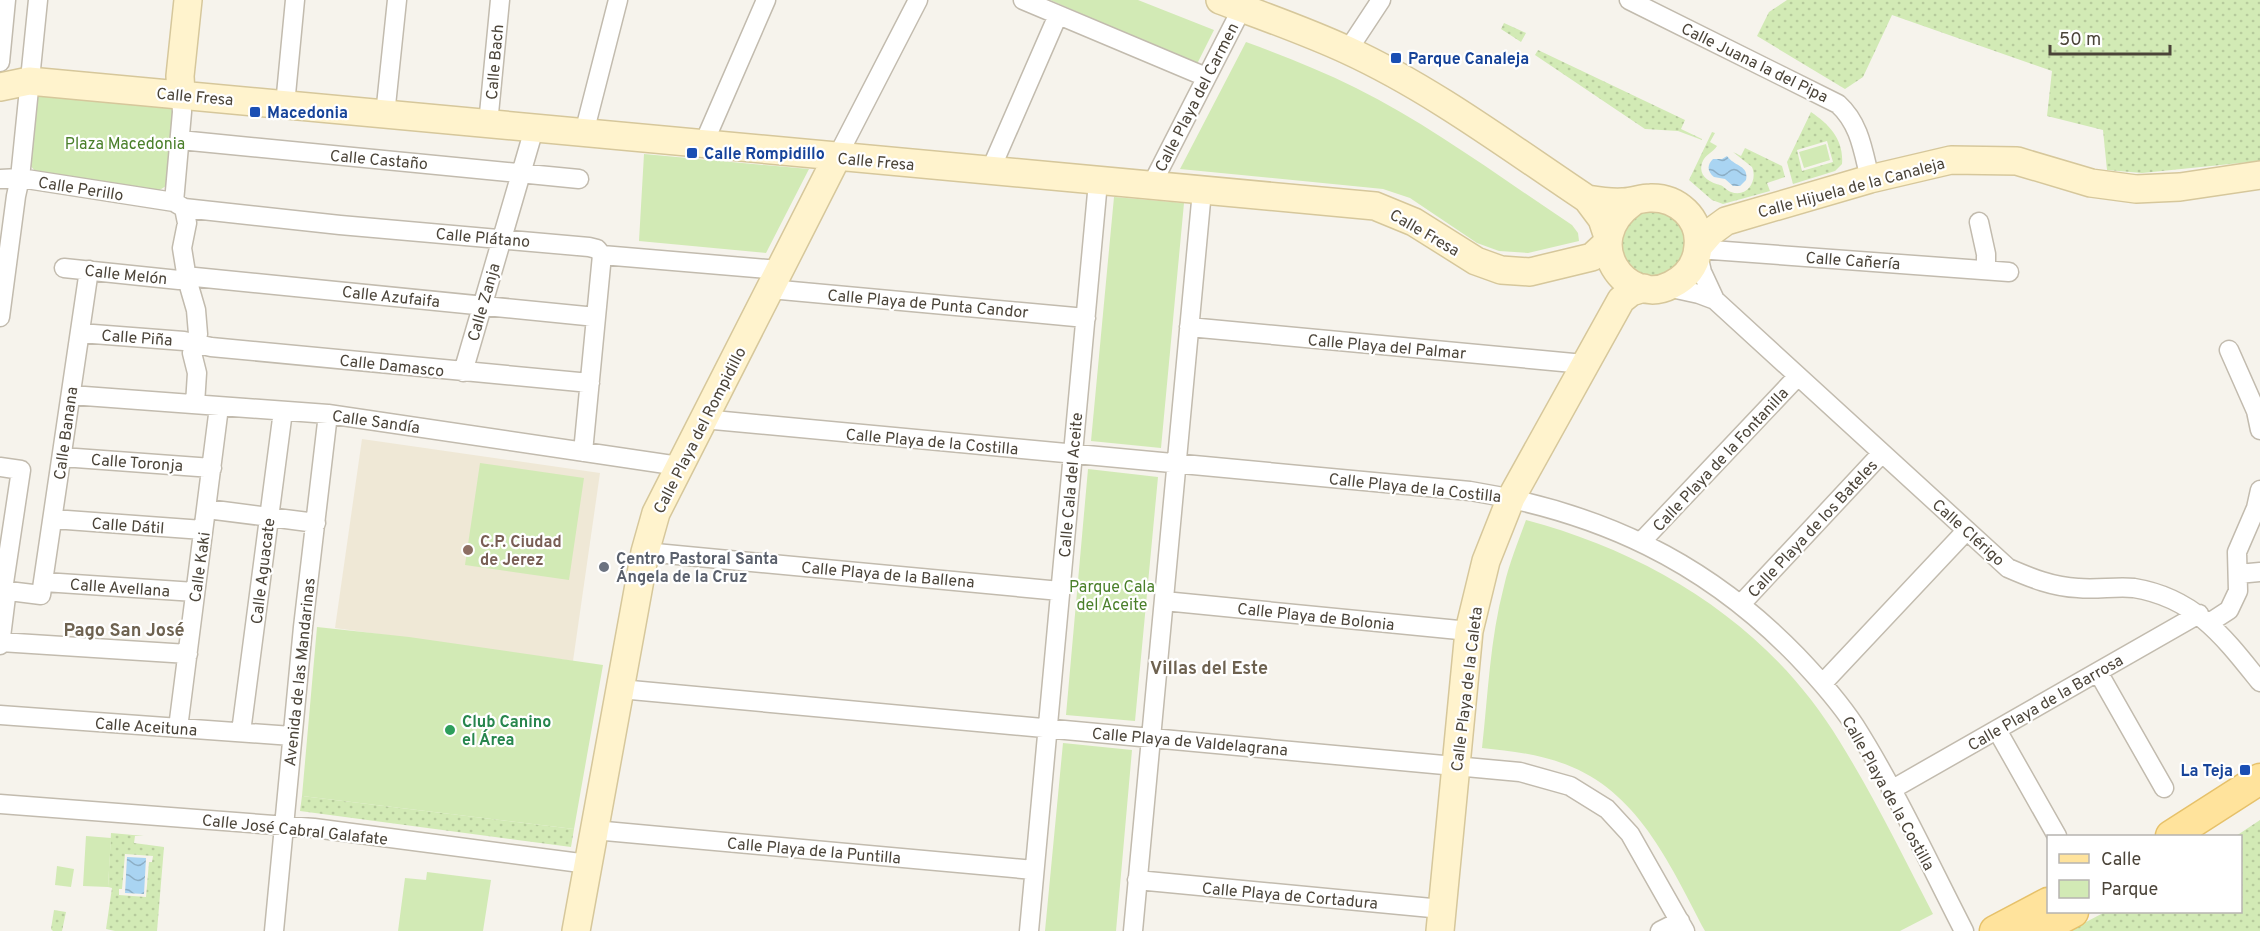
<svg xmlns="http://www.w3.org/2000/svg" width="2260" height="931" viewBox="0 0 2260 931" font-family="Overpass,sans-serif">
<style>
.education{fill:#efe8d6}
.grass{fill:url(#grass-dots);fill-rule:evenodd}
.park{fill:#d2eab5}
.water{fill:url(#water-waves)}
.lines{fill:none;stroke-linecap:round;stroke-linejoin:round}
.street-casing{stroke:#c2bbae;stroke-width:21}
.secondary-casing{stroke:#d6c79b;stroke-width:30}
.primary-casing{stroke:#e6c16a;stroke-width:33}
.street{stroke:#fff;stroke-width:18}
.secondary{stroke:#fff3cd;stroke-width:27}
.primary{stroke:#ffe39c;stroke-width:30}
.transit-dot{fill:#1a4fb4;stroke:#fff;stroke-width:2}
.education-dot{fill:#8d6e63;stroke:#fff;stroke-width:2}
.worship-dot{fill:#6b7280;stroke:#fff;stroke-width:2}
.leisure-dot{fill:#2e9e5b;stroke:#fff;stroke-width:2}
.labels{text-anchor:middle;stroke-width:4.5;stroke-linejoin:round;paint-order:stroke}
.transit-label{font-size:16px;font-weight:bold;fill:#164399;stroke:#fff;text-anchor:start}
.street-label{font-size:16px;fill:#4b4439;stroke:#fff}
.park-label{font-size:16px;fill:#4a7f2a;stroke:#fff}
.education-label{font-size:16px;font-weight:bold;fill:#785e54;stroke:#fff;text-anchor:start}
.worship-label{font-size:16px;font-weight:bold;fill:#5b616d;stroke:#fff;text-anchor:start}
.leisure-label{font-size:16px;font-weight:bold;fill:#27864d;stroke:#fff;text-anchor:start}
.neighbourhood-label{font-size:18px;font-weight:bold;fill:#6e6250;stroke:#fff}
</style>
<defs>
<pattern id="grass-dots" width="8" height="8" patternUnits="userSpaceOnUse" patternTransform="scale(1.5)"><rect width="8" height="8" fill="#d2eab5"/><path d="M2 2h.1M6 6h.1" fill="none" stroke="#b6ca9c" stroke-width="1.8" stroke-linecap="round"/></pattern>
<pattern id="water-waves" width="16" height="10" patternUnits="userSpaceOnUse" patternTransform="scale(1.5)"><rect width="16" height="10" fill="#a9d4f2"/><path d="M0 5q4-4 8 0t8 0" fill="none" stroke="#8caec5"/></pattern>
</defs>
<rect width="100%" height="100%" fill="#f6f3ec"/>
<!-- education -->
<path class="education" d="M 362,439 L 600,473 L 573,661 L 335,628 Z"/>
<!-- grass -->
<path class="grass" d="M 1787,0 L 2260,0 L 2260,161 L 2142,173 L 2107,170 L 2103,130 L 2047,116 L 2052,71 L 1892,15 L 1863,77 L 1845,89 L 1757,36 L 1769,12 Z
M 1504,23 L 1526,33 L 1521,42 L 1501,29 Z
M 1538,50 L 1685,120 L 1681,129 L 1702,139 L 1702,140 L 1678,131 L 1645,129 L 1535,55 Z
M 1811,112 C 1830,125 1844,140 1842,164 L 1835,171 L 1793,184 L 1787,162 ZM 1827,141 L 1833,162 L 1802,171 L 1797,150 Z
M 1712,132 L 1715,133 L 1710,142 L 1717,146 C 1713,153 1705,154 1702,163 C 1698,176 1709,182 1720,185 C 1724,186 1726,190 1731,192 C 1747,198 1758,181 1752,167 L 1733,152 L 1741,156 L 1745,148 L 1782,166 L 1785,177 L 1767,183 L 1770,191 L 1723,204 L 1712,200 L 1689,180 Z
M 1642,209 L 1676,215 L 1688,237 L 1684,261 L 1665,277 L 1642,277 L 1624,264 L 1618,232 Z
M 302,796 L 574,829 L 571,847 L 300,811 Z
M 2260,820 L 2260,931 L 2069,931 L 2105,912 L 2240,912 L 2240,836 L 2236,836 Z
M 111,833 L 144,836 L 135,836 L 134,843 L 164,847 L 157,931 L 115,931 L 106,929 L 112,888 L 108,887 ZM 125,854 L 153,856 L 152,862 L 149,862 L 146,897 L 119,895 L 119,889 L 122,889 Z
M 54,910 L 66,912 L 62,931 L 53,931 L 51,929 Z"/>
<!-- park -->
<path class="park" d="M 1050,0 L 1138,0 L 1214,30 L 1197,64 Z
M 1246,42 C 1284,56 1320,70 1356,88 C 1432,126 1501,178 1572,225 L 1578,233 L 1579,241 L 1528,253 L 1499,251 L 1477,243 L 1410,198 L 1383,189 L 1180,169 Z
M 38,95 L 171,107 L 173,115 L 166,186 L 158,191 L 35,171 L 29,164 Z
M 1826,144 L 1830,160 L 1804,168 L 1799,152 Z
M 644,154 L 809,169 L 766,253 L 639,241 Z
M 1114,197 L 1184,203 L 1161,448 L 1091,441 Z
M 480,463 L 584,478 L 569,580 L 465,565 Z
M 1088,469 L 1158,477 L 1135,721 L 1066,715 Z
M 1526,520 C 1654,554 1770,626 1840,742 C 1874,797 1903,856 1933,914 L 1900,931 L 1705,931 C 1672,869 1641,796 1572,767 C 1544,755 1513,751 1482,748 C 1488,694 1490,639 1504,586 C 1509,564 1518,542 1526,520 Z
M 317,627 L 409,637 L 603,665 L 574,829 L 302,796 Z
M 1063,743 L 1132,750 L 1116,931 L 1045,931 Z
M 86,836 L 111,838 L 108,887 L 83,886 Z
M 57,866 L 74,869 L 71,887 L 55,885 Z
M 427,872 L 491,880 L 483,931 L 398,931 L 405,878 L 426,880 Z"/>
<!-- water -->
<path class="water" d="M 1727,156 C 1735,167 1749,165 1746,180 L 1740,186 L 1733,186 L 1725,179 L 1714,177 C 1708,172 1706,166 1713,159 L 1722,159 Z
M 127,857 L 146,858 L 144,894 L 125,893 Z"/>
<g class="lines">
<defs>
<path id="street" d="M 1023,0 L 1206,77
M 1629,0 L 1838,104 C 1860,124 1863,151 1870,179
M 1348,50 L 1381,0
M 0,62 L 6,0
M 285,105 L 295,0
M 385,115 L 397,0
M 488,124 L 500,0
M 584,133 L 618,0
M 180,140 L 579,179
M 703,145 L 766,0
M 837,157 L 918,0
M 990,171 L 1058,15
M 0,179 L 20,178 L 38,0
M 1151,186 L 1242,8
M 174,202 L 182,112 L 181,95
M 184,208 L 340,225 L 589,247 L 597,249 L 602,255 L 779,270
M 1979,222 L 1986,254 L 1986,270
M 1698,249 L 2009,272
M 1698,255 L 1702,272 L 1715,300 L 2008,568 C 2031,578 2053,587 2078,588 C 2097,590 2116,586 2134,588 C 2195,598 2224,637 2260,682
M 64,268 L 179,280 L 195,277 L 596,317
M 1667,287 L 1699,294 L 1715,300
M 770,289 L 1086,318
M 0,317 L 16,196 L 20,178 L 174,202 L 184,208 L 187,223 L 182,248 L 187,279 L 196,310 L 198,334 L 192,353 L 197,373 L 195,404
M 1189,327 L 1584,364
M 80,333 L 184,341 L 211,347 L 590,383
M 2229,350 L 2256,411 L 2260,430
M 463,372 L 534,129
M 71,395 L 328,414 L 679,466
M 703,419 L 1470,491 C 1599,512 1705,561 1797,656 C 1818,678 1838,700 1855,726 C 1896,791 1929,863 1964,931
M 583,452 L 602,255
M 62,457 L 212,468
M 0,467 L 21,470 L 4,583 L 6,597 L 0,645
M 207,509 L 316,523
M 53,519 L 203,530
M 1641,542 L 1798,376
M 645,552 L 1060,591
M 2238,574 L 2260,572
M 44,582 L 195,592
M 0,590 L 41,595 L 89,270
M 1164,601 L 1469,631
M 1741,604 L 1882,453
M 2209,623 L 2229,610 L 2238,591 L 2237,552 L 2256,508 L 2260,490
M 0,642 L 188,654
M 2098,672 L 2164,788
M 1823,683 L 1966,531
M 620,689 L 1520,772 L 1570,786 L 1607,809 L 1630,834 L 1685,931
M 0,715 L 292,736
M 178,728 L 219,407
M 1997,730 L 2057,836
M 241,732 L 283,411
M 1891,790 L 2199,614
M 0,804 L 314,828 L 588,864
M 594,830 L 1034,870
M 1137,880 L 1442,909
M 274,931 L 303,627 L 328,414
M 1029,931 L 1098,182
M 1133,931 L 1202,191
M 1660,931 L 1680,921"/>
<path id="secondary" d="M 1220,0 C 1263,16 1306,31 1347,50 C 1432,89 1509,147 1587,199 L 1602,219 L 1608,237
M 0,87 L 29,81 L 1375,206 L 1414,222 L 1476,261 L 1501,270 L 1530,272 L 1592,257 L 1607,243
M 181,95 L 180,76 L 188,0
M 1587,199 C 1599,201 1611,203 1623,202 C 1633,202 1641,198 1650,198 C 1677,197 1701,218 1698,246 C 1697,264 1687,277 1671,285 C 1627,308 1577,242 1633,202
M 1698,247 L 1711,232 L 1726,221 L 1870,179 L 1951,160 L 2017,161 L 2091,183 L 2136,189 L 2180,187 L 2260,175
M 576,931 L 645,552 L 656,513 L 837,157
M 1440,931 L 1469,631 L 1486,561 L 1511,498 L 1621,300 L 1631,292 L 1644,288"/>
<path id="primary" d="M 2171,836 L 2260,779
M 1995,931 L 2048,903
M 2037,931 L 2073,912"/>
</defs>
<!-- street casing -->
<use href="#street" class="street-casing"/>
<!-- secondary casing -->
<use href="#secondary" class="secondary-casing"/>
<!-- primary casing -->
<use href="#primary" class="primary-casing"/>
<!-- street -->
<use href="#street" class="street"/>
<!-- secondary -->
<use href="#secondary" class="secondary"/>
<!-- primary -->
<use href="#primary" class="primary"/>
</g>
<!-- markers -->
<g class="transit-dot">
<rect x="1390" y="52" width="12" height="12" rx="3"/>
<rect x="249" y="106" width="12" height="12" rx="3"/>
<rect x="686" y="147" width="12" height="12" rx="3"/>
<rect x="2239" y="764" width="12" height="12" rx="3"/>
</g>
<circle class="education-dot" cx="468" cy="550" r="6"/>
<circle class="worship-dot" cx="604" cy="567" r="6"/>
<circle class="leisure-dot" cx="450" cy="730" r="6"/>
<g class="labels">
<!-- transit labels -->
<g class="transit-label">
<text x="1408" y="64">Parque Canaleja</text>
<text x="267" y="118">Macedonia</text>
<text x="704" y="159">Calle Rompidillo</text>
<text x="2233" y="776" text-anchor="end">La Teja</text>
</g>
<!-- street labels -->
<g class="street-label">
<text transform="translate(494 62) rotate(-85)" y="6">Calle Bach</text>
<text transform="translate(1755 62) rotate(26)" y="6">Calle Juana la del Pipa</text>
<text transform="translate(195 96) rotate(5)" y="6">Calle Fresa</text>
<text transform="translate(1196 97) rotate(-63)" y="6">Calle Playa del Carmen</text>
<text transform="translate(379 159) rotate(5)" y="6">Calle Castaño</text>
<text transform="translate(876 161) rotate(5)" y="6">Calle Fresa</text>
<text transform="translate(1851 187) rotate(-15)" y="6">Calle Hijuela de la Canaleja</text>
<text transform="translate(81 188) rotate(9)" y="6">Calle Perillo</text>
<text transform="translate(1425 232) rotate(30)" y="6">Calle Fresa</text>
<text transform="translate(483 237) rotate(5)" y="6">Calle Plátano</text>
<text transform="translate(1853 260) rotate(4)" y="6">Calle Cañería</text>
<text transform="translate(126 274) rotate(6)" y="6">Calle Melón</text>
<text transform="translate(391 296) rotate(6)" y="6">Calle Azufaifa</text>
<text transform="translate(483 302) rotate(-74)" y="6">Calle Zanja</text>
<text transform="translate(928 303) rotate(5)" y="6">Calle Playa de Punta Candor</text>
<text transform="translate(137 337) rotate(4)" y="6">Calle Piña</text>
<text transform="translate(1387 346) rotate(5)" y="6">Calle Playa del Palmar</text>
<text transform="translate(392 365) rotate(6)" y="6">Calle Damasco</text>
<text transform="translate(376 421) rotate(8)" y="6">Calle Sandía</text>
<text transform="translate(699 430) rotate(-63)" y="6">Calle Playa del Rompidillo</text>
<text transform="translate(65 433) rotate(-82)" y="6">Calle Banana</text>
<text transform="translate(932 441) rotate(5)" y="6">Calle Playa de la Costilla</text>
<text transform="translate(1720 459) rotate(-47)" y="6">Calle Playa de la Fontanilla</text>
<text transform="translate(137 462) rotate(4)" y="6">Calle Toronja</text>
<text transform="translate(1070 485) rotate(-85)" y="6">Calle Cala del Aceite</text>
<text transform="translate(1415 487) rotate(6)" y="6">Calle Playa de la Costilla</text>
<text transform="translate(128 525) rotate(4)" y="6">Calle Dátil</text>
<text transform="translate(1812 528) rotate(-47)" y="6">Calle Playa de los Bateles</text>
<text transform="translate(1969 532) rotate(42)" y="6">Calle Clérigo</text>
<text transform="translate(199 567) rotate(-82)" y="6">Calle Kaki</text>
<text transform="translate(262 571) rotate(-83)" y="6">Calle Aguacate</text>
<text transform="translate(888 574) rotate(5)" y="6">Calle Playa de la Ballena</text>
<text transform="translate(120 587) rotate(4)" y="6">Calle Avellana</text>
<text transform="translate(1316 616) rotate(6)" y="6">Calle Playa de Bolonia</text>
<text transform="translate(299 672) rotate(-84)" y="6">Avenida de las Mandarinas</text>
<text transform="translate(1466 689) rotate(-83)" y="6">Calle Playa de la Caleta</text>
<text transform="translate(2045 702) rotate(-30)" y="6">Calle Playa de la Barrosa</text>
<text transform="translate(146 726) rotate(4)" y="6">Calle Aceituna</text>
<text transform="translate(1190 741) rotate(5)" y="6">Calle Playa de Valdelagrana</text>
<text transform="translate(1889 793) rotate(61)" y="6">Calle Playa de la Costilla</text>
<text transform="translate(295 829) rotate(6)" y="6">Calle José Cabral Galafate</text>
<text transform="translate(814 850) rotate(5)" y="6">Calle Playa de la Puntilla</text>
<text transform="translate(1290 895) rotate(5)" y="6">Calle Playa de Cortadura</text>
</g>
<!-- park labels -->
<g class="park-label">
<text x="125" y="149">Plaza Macedonia</text>
<text x="1112" y="592">Parque Cala<tspan x="1112" dy="18">del Aceite</tspan></text>
</g>
<!-- education labels -->
<g class="education-label">
<text x="480" y="547">C.P. Ciudad<tspan x="480" dy="18">de Jerez</tspan></text>
</g>
<!-- worship labels -->
<g class="worship-label">
<text x="616" y="564">Centro Pastoral Santa<tspan x="616" dy="18">Ángela de la Cruz</tspan></text>
</g>
<!-- leisure labels -->
<g class="leisure-label">
<text x="462" y="727">Club Canino<tspan x="462" dy="18">el Área</tspan></text>
</g>
<!-- neighbourhood labels -->
<g class="neighbourhood-label">
<text x="124" y="636">Pago San José</text>
<text x="1209" y="674">Villas del Este</text>
</g>
</g>
<!-- legend -->
<rect x="2047" y="835" width="195" height="78" fill="#ffffff" stroke="#b7b4b0" stroke-width="1.5"/>
<rect x="2059" y="854" width="30" height="9" fill="#ffe39c" stroke="#b7b4b0" stroke-width="1.5"/>
<text x="2101" y="865" font-size="18" fill="#4b4439">Calle</text>
<rect x="2059" y="880" width="30" height="18" fill="#d2eab5" stroke="#b7b4b0" stroke-width="1.5"/>
<text x="2101" y="895" font-size="18" fill="#4b4439">Parque</text>
<!-- scale -->
<path d="M2050 45v9h120v-9" fill="none" stroke="#4b4439" stroke-width="3"/>
<text x="2059" y="45" font-size="18" fill="#4b4439" stroke="#ffffff" stroke-width="4.5" paint-order="stroke">50 m</text>
</svg>
